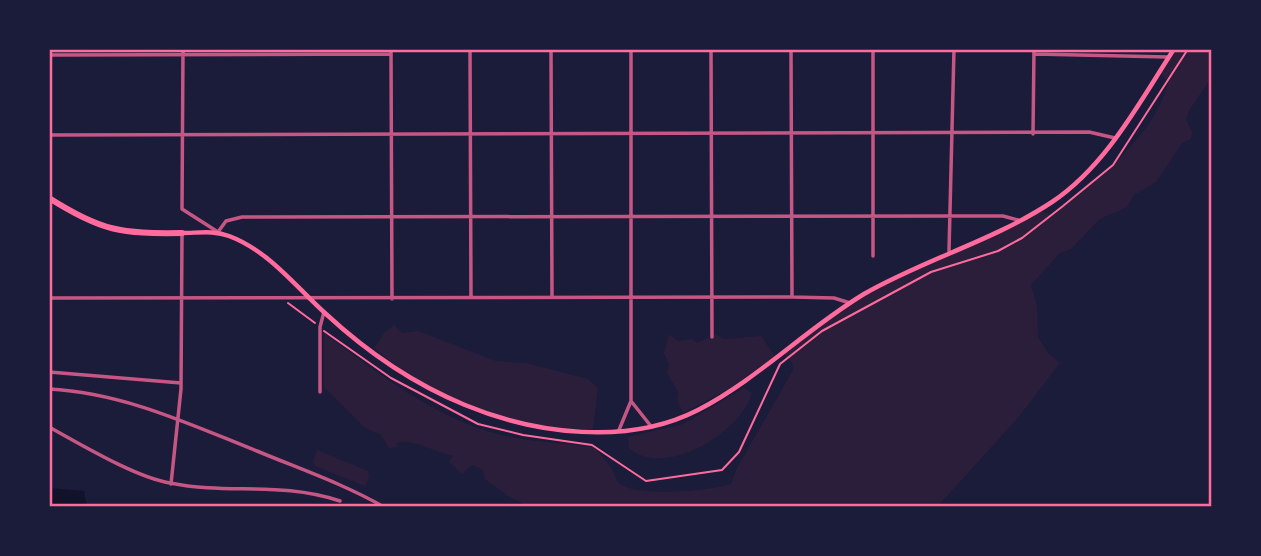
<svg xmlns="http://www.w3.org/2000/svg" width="1261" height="556" viewBox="0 0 1261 556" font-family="'Golos Text',sans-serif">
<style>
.green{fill:#2a1e3b}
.water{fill:#12122b}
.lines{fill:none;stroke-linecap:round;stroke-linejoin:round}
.path{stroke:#ff6b9d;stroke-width:2}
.minor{stroke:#c65784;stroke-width:3.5}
.secondary{stroke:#ff6b9d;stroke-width:4.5}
.motorway{stroke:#ff6b9d;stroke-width:6}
.neatline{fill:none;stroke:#ff6b9d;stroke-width:2.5}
</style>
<rect width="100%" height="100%" fill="#1b1b3a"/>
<!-- green -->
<path class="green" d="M 1175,49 L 1212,49 L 1212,77 L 1190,109 L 1186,120 L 1192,132 L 1191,139 L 1182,143 L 1156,182 L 1134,195 L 1127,207 L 1100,219 L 1071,249 L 1060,253 L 1031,285 L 1037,306 L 1038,337 L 1049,354 L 1060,363 L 1018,418 L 937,507 L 530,507 L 508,496 L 485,479 L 482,469 L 472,465 L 462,474 L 449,462 L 453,456 C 437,453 410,437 396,443 L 398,447 L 389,448 L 380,434 L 365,428 L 324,387 L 324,333 C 377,372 435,419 501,435 C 531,442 563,443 593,447 C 599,453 606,460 611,467 C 614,472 615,478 618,482 C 632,498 711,491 731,484 L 737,468 L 793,370 L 792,363 L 782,351 L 853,300 L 1039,210 L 1052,215 C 1095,180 1153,140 1168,83 L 1160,72 Z
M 394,325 L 402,333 L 418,331 L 496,361 L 526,363 L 588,379 L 598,388 L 593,430 C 541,432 457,406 413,377 C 399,369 387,358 374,348 L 385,332 Z
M 669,334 L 678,341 L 692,339 L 697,343 L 716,334 L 723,339 L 761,336 L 775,356 L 729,389 L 683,413 L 677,399 L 678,392 L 667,373 L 669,364 L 664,353 Z
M 744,388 L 752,393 C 742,432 664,480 629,448 L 628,437 L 683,424 Z
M 317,450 L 368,471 L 369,478 L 365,486 L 315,466 L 313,461 Z"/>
<!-- water -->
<path class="water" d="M 49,488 L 84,491 L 87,507 L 49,507 Z"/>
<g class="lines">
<!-- path -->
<path class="path" d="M 288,303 L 315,323
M 324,331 L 391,378 L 478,424 L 523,435 L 592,445 L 646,481 L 722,470 L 739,452 L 780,364 L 822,331 L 931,272 L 998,251 L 1022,238 L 1063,206 L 1113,165 L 1188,49"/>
<!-- minor -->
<path class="minor" d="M 183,49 L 182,209 L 218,232 L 226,221 L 242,217 L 952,216 L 1003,216 L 1018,220
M 391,49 L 392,299
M 470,49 L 471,297
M 551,49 L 552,296
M 711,49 L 712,337
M 791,49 L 792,297
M 873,49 L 873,256
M 1034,54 L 1168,57
M 49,55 L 391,54
M 1033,134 L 1034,49
M 49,135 L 1089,132 L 1115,138
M 949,251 L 954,49
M 49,298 L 792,297 L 834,298 L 850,303
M 49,372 L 181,383
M 49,389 C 124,393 189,424 257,451 C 300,469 344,484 384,507
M 320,392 L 320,327 L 324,312
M 631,401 L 650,425
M 49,427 C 82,445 135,477 170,483 C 229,495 279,481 340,501
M 619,430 L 631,401 L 631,49
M 171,484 L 181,389 L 182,234"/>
<!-- secondary -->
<path class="secondary" d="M 182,233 C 198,233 214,230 229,236 C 269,251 295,286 326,314 C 366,351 414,384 465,405 C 535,434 628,446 698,410 C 758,379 806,329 864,294 C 925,259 993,241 1052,202 C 1106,166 1139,103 1174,49"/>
<!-- motorway -->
<path class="motorway" d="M 49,198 C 101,231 121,234 182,233"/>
</g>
<!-- border -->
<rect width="1261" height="556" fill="none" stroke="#1b1b3a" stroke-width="102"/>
<rect x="51" y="51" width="1159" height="454" class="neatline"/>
</svg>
